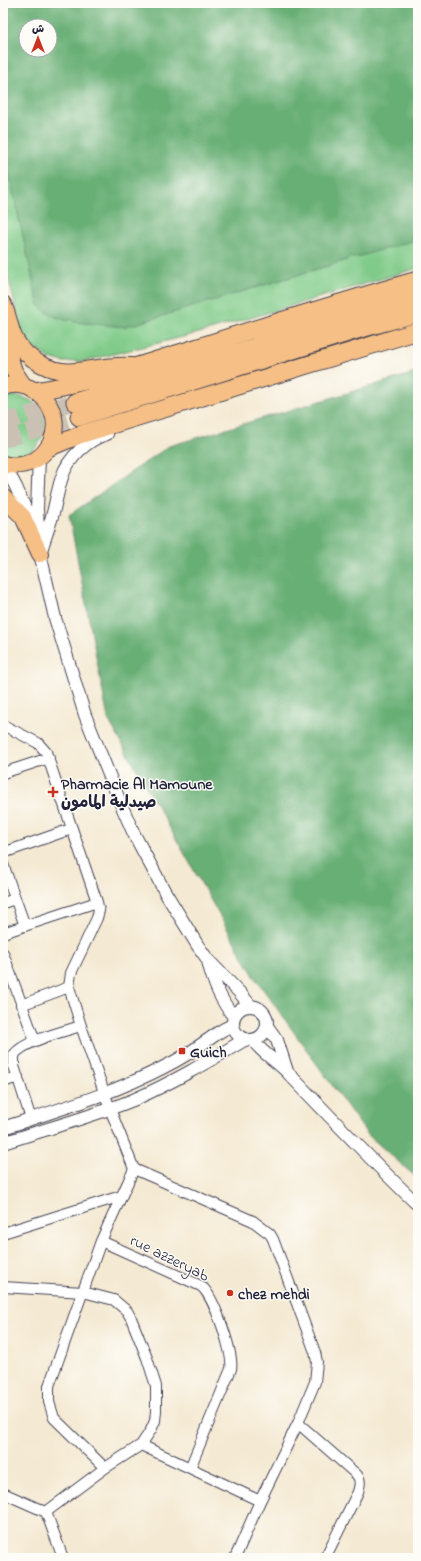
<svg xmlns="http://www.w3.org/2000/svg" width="421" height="1561" viewBox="0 0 421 1561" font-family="'Indie Flower','Playpen Sans Arabic',sans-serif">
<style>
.green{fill:#80cb89;stroke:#517662}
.forest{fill:#68af75;stroke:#456858;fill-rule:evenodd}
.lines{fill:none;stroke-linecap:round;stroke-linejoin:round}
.trunk-tunnel{stroke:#cac1b4;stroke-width:17;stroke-dasharray:17 8;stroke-linecap:butt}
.minor-casing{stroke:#424052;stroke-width:12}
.tertiary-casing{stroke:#424052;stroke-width:14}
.primary-casing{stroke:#424052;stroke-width:18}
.trunk-casing{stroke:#424052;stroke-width:19}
.minor{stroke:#fff;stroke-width:10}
.tertiary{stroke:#fff;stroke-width:12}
.primary{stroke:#f5bf86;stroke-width:16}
.trunk{stroke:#f5bf86;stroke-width:17}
.poi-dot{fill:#c8321e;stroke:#fdfcf7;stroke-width:1.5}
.labels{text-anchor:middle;stroke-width:3;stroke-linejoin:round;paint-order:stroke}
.poi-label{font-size:16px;font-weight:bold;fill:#22223b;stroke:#fdfcf7;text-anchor:start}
.street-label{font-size:16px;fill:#22223b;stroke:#fdfcf7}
</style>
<rect width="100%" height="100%" fill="#fdfcf7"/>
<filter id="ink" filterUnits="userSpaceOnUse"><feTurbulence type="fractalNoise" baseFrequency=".025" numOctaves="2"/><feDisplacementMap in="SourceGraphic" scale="8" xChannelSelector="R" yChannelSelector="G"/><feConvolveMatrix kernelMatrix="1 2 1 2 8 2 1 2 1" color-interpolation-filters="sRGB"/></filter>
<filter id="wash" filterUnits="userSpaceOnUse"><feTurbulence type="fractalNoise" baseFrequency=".012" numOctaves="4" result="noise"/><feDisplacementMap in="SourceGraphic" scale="16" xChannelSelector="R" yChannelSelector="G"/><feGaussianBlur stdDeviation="0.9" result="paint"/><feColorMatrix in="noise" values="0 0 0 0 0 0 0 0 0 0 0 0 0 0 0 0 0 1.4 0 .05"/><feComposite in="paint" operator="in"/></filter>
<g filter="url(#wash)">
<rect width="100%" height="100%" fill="#f4e9d2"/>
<!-- green -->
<path class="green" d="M 3,129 L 145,284 L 418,235 L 418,268 L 203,332 L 85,361 L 64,362 L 49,358 L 31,346 L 22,332 L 3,257 Z
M 11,396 C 63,396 49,470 3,453 L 3,399 Z"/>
<!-- forest -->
<path class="forest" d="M 3,3 L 418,3 L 418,239 L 354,258 L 349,257 L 347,260 L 132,325 L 128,324 L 126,327 L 74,322 L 71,319 L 68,321 C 56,317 44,314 38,303 L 3,147 ZM 26,26 L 50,26 L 50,50 L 26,50 Z
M 418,372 L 418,1179 L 367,1134 L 255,978 L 108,719 L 69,515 L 169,446 Z"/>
</g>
<g filter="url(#ink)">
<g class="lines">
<!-- trunk-tunnel -->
<path class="trunk-tunnel" d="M 3,422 L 75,402
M 3,439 L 79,417"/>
<defs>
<path id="minor" d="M 3,725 L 38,743 L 46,752 L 97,902 L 99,911 L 97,918 L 71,973 L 69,987 L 81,1026 L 110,1109 L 134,1169 L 253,1221 L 270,1234 L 273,1239 L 315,1352 L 317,1362 L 315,1382 L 298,1423 L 260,1501 L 235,1558
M 3,773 L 49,758
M 3,853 L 71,829
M 3,864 L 25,926
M 3,903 L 15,899
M 3,933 L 97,902
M 3,953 L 35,1041
M 21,1005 L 69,987
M 3,1082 L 18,1077
M 31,1119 L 14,1066 L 14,1055 C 23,1041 65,1031 81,1026
M 3,1233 L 121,1196
M 101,1241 L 201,1286 C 214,1296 234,1354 231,1369 L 190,1468
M 3,1287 L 83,1292 L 114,1300 L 127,1311 L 131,1318 L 147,1358 L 156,1386 L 156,1411 L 155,1421 L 151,1430 L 141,1445 L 105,1468 L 46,1512 L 3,1493
M 298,1423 L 357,1475 C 361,1480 360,1485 358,1492 L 325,1558
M 141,1445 L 260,1501
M 105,1468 L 54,1418 L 49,1402 L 49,1386 L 101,1241 L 134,1169
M 46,1512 L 63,1558"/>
<path id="tertiary" d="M 39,457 L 37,509 L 39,547
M 4,464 L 16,487 L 32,524
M 38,545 L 55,618 L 85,715 L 120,802 L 134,834 L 165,892 L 198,946 L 208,960 L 239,992 L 250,1005
M 40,554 C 44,540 49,527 53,513 C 56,501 58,489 62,477 C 68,458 88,439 107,434
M 208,961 C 213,982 220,1000 234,1017
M233 1023a17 17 0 1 1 34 0a17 17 0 1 1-34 0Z
M 267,1026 L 277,1040 L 287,1071
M 253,1040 C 262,1054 279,1062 290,1075 C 332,1119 374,1163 418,1205
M 3,1128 C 58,1110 115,1093 166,1066 C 178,1060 191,1052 202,1044 C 213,1037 221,1029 233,1025
M 3,1143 C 46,1129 91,1117 133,1100 C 172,1083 209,1061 246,1039"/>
<path id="primary" d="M 3,304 C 9,315 9,328 15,339 C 27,360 51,374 76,371 C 95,369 112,364 131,366
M 3,335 L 14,371 L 24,386
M 3,387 C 15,383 28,385 38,393 C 74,421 47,475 3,464
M 3,497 L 23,517 L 40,554"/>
<path id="trunk" d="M 35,391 C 89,383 141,365 192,349 C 267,325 342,302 418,280
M 75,402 L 418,297
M 79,417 L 364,328 L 418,313
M 48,448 L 82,434 L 418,331"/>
</defs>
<!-- minor casing -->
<use href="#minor" class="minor-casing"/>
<!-- tertiary casing -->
<use href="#tertiary" class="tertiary-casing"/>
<!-- primary casing -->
<use href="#primary" class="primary-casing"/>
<!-- trunk casing -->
<use href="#trunk" class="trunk-casing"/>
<!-- minor -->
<use href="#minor" class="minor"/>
<!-- tertiary -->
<use href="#tertiary" class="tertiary"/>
<!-- primary -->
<use href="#primary" class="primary"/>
<!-- trunk -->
<use href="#trunk" class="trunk"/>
</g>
</g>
<!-- markers -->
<g class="poi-dot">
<path d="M51 786h4v4h4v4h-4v4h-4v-4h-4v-4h4z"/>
<rect x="178" y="1047" width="8" height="8" rx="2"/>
<circle cx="230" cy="1293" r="4"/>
</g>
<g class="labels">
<!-- poi labels -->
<g class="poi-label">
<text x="61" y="789">Pharmacie Al Mamoune<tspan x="61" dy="18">صيدلية المامون</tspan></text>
<text x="190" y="1057">Guich</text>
<text x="238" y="1299">chez mehdi</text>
</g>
<!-- street labels -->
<g class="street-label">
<text transform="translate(170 1257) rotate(26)" y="6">rue azzeryab</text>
</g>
</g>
<!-- margin -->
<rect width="421" height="1561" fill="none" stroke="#fdfcf7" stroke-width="16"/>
<!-- north arrow -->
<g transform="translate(38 38)"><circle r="19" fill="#fdfcf7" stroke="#a5a5ac"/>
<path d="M0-3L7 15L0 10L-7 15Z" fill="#c8321e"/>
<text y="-6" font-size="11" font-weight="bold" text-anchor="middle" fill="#22223b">ش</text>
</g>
</svg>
